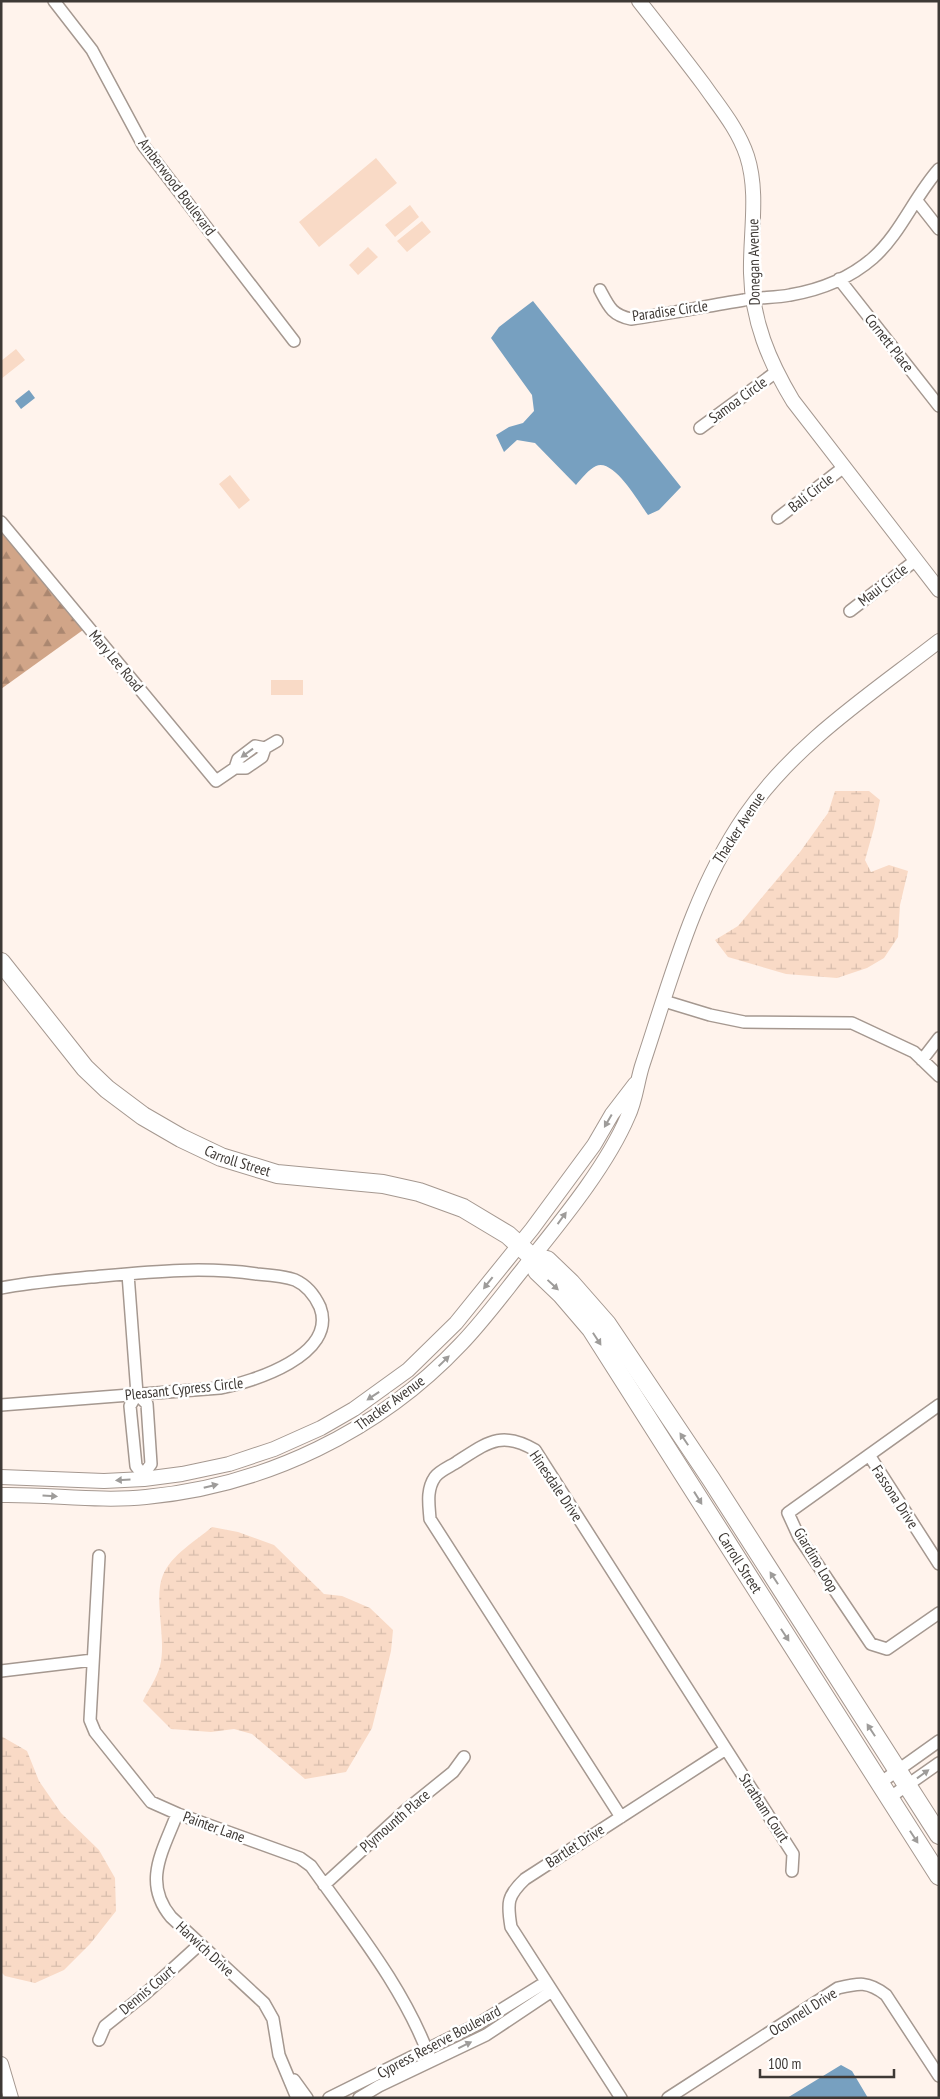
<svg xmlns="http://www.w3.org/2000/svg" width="940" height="2099" viewBox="0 0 940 2099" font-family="'PT Sans Narrow',sans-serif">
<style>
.forest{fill:url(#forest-firs)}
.wetland{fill:url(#wetland-marsh)}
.garden{fill:#f9dac6}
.water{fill:#77a0c0}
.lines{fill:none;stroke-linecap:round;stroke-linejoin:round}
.minor-casing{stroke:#a59890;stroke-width:14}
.tertiary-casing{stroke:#a59890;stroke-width:16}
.primary-casing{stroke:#a59890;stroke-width:20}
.minor{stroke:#fff;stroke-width:11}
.tertiary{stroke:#fff;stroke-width:14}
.primary{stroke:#fff;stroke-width:18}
.oneway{fill:#9e9c9a}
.labels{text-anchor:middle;stroke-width:5;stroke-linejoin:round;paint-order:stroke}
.street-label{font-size:15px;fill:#3e3935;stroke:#fff}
</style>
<defs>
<pattern id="forest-firs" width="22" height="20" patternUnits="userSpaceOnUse" patternTransform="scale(1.25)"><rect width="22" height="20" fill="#d1a588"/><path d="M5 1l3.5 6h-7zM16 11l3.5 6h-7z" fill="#ab8770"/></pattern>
<pattern id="wetland-marsh" width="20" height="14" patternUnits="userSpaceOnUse" patternTransform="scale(1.25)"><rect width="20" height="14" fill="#f9dac6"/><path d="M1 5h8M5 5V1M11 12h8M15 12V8" fill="none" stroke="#d6bcab"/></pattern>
</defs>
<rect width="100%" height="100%" fill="#fff3ec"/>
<!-- forest -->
<path class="forest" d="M 1,531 L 83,630 L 1,689 Z"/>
<!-- wetland -->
<path class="wetland" d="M 835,791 L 869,791 L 880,800 L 874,828 L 865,860 L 871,872 L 889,865 L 908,871 L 900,905 L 898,937 L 884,958 L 867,968 L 837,978 L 786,974 L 728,957 L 715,940 L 738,926 L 800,852 L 828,813 Z
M 212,1527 L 238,1532 L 274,1545 L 324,1594 L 342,1596 L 370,1608 L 393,1630 L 391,1651 L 372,1728 L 346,1772 L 305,1779 L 252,1734 L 234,1729 L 211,1732 L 171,1729 L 143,1701 C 148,1690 157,1678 160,1666 C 167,1639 153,1598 163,1575 C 172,1554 196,1541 212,1527 Z
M 1,1736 L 27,1751 L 39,1781 L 61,1813 L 99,1850 L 115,1878 L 116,1911 L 90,1944 L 64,1970 L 35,1983 L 5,1976 L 1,1972 Z"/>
<!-- garden -->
<path class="garden" d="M 376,158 L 397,183 L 319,247 L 299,222 Z
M 410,205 L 419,217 L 395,237 L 385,225 Z
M 422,221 L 431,232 L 407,252 L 397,241 Z
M 368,247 L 378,257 L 358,275 L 349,265 Z
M 16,349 L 25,360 L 1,379 L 1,361 Z
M 230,475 L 250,500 L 239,509 L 219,484 Z
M 271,680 L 303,680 L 303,695 L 271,695 Z"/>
<!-- water -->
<path class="water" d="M 533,301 L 681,487 L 659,510 L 648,515 C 639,503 614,458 596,466 C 589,469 581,479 576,485 L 535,443 L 517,440 L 504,452 L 496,435 L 509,427 L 523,423 L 534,411 L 532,395 L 491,338 L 499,327 Z
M 29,390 L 35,398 L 21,409 L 15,401 Z
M 841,2065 L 852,2071 L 868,2098 L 787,2098 Z"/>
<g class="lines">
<defs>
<path id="minor" d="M 54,1 L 92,50 L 143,145 L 294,341
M 917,201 L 939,229
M 839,279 L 939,406
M 600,290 C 609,307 612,315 631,319 C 669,314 706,306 744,300 C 759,297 775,298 790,295 C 819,290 850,278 873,258 C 901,233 914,197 939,169
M 700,428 L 776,372
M 778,518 L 844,467
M 1,522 L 216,781 L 235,768 L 246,768 L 262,757 L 265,748 L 277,741
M 850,611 L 916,560
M 235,768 L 238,759 L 255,746 L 265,748
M 664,1001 L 710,1015 L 744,1022 L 852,1023 L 914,1052 L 939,1076
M 922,1060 L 939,1038
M 128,1274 L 137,1394 L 130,1406 L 136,1466 L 143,1475 L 151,1464 L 147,1404 L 137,1394
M 1,1288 C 31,1282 61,1280 91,1277 C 147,1272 202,1266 257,1274 C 269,1275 284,1276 295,1280 C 306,1285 315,1296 320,1307 C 338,1355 253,1382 220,1388 L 1,1405
M 939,1405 L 788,1513 L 799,1537 L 871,1644 L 887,1649 L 939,1613
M 869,1455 L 939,1564
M 99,1556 L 90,1720 L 95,1732 L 151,1802 L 178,1814 L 300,1858 L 311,1866 C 355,1928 405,1989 431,2061
M 1,1671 L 93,1660
M 880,1783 L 939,1741
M 889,1798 L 939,1763
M 177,1814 C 163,1851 142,1882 171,1917 L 264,2003 L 273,2019 L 279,2055 L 297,2098
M 621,1817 L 430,1519 C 429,1505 426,1490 435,1477 C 439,1471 451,1466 457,1462 C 487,1443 501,1430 535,1450 L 793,1854 L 792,1871
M 324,1885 L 406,1810 L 453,1772 L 464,1757
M 99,2040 L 105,2026 L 145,1994 L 200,1944
M 294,2080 L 307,2098
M 329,2098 L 478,2024 L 546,1982
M 359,2098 L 379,2086 L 486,2035 L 552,1991
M 621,2098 L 511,1927 C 507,1903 507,1896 525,1879 L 726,1749
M 668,2098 L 838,1988 C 859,1983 868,1981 886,1995 L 939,2076"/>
<path id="tertiary" d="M 639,1 C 661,29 683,57 704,85 C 720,108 738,129 747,156 C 759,193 750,235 751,273 C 752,321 769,361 793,401 L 939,590
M 1,1477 L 104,1481 L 144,1479 L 182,1474 L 229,1464 L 274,1449 L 321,1428 L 354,1409 L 408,1370 L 456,1323 L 532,1229 L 594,1145 L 612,1114 L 635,1084
M 1,1495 C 49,1494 98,1502 146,1497 C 265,1486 379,1431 461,1344 C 484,1320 503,1294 523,1269 C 558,1225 606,1168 628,1116 C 636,1100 637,1080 643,1063 C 671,979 694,890 745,816 C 794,744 871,694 939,641
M 1,2064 L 11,2098"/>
<g id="primary">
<path id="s1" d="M 1,962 L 85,1068 L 107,1089 L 143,1116 L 181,1138 L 221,1157 L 277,1174 L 383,1184 L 419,1192 L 463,1208 L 508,1235 L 532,1257 L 537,1271 L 561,1294 L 591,1329 L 939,1876"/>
<path d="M 532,1257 L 547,1260 L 571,1283 L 607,1324 L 711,1479 L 939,1835"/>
</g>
</defs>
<!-- minor casing -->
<use href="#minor" class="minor-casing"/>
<!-- tertiary casing -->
<use href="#tertiary" class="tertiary-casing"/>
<!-- primary casing -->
<use href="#primary" class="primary-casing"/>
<!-- minor -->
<use href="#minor" class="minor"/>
<!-- tertiary -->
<use href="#tertiary" class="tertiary"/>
<!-- primary -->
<use href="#primary" class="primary"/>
</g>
<!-- one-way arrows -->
<defs><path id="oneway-solid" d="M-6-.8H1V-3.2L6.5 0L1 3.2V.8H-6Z" transform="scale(1.25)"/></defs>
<g class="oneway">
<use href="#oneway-solid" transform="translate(247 753) rotate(144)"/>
<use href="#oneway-solid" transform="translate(608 1121) rotate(120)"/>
<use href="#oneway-solid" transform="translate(562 1218) rotate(-54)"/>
<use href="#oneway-solid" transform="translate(488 1283) rotate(128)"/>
<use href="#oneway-solid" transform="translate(553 1285) rotate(43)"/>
<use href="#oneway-solid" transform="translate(597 1339) rotate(57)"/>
<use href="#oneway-solid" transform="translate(444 1361) rotate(-44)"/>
<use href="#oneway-solid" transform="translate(373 1396) rotate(146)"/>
<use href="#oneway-solid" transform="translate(684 1439) rotate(-124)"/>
<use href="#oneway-solid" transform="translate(123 1480) rotate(177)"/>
<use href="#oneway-solid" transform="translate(211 1486) rotate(-14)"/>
<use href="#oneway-solid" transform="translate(50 1496) rotate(4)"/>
<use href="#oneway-solid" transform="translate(698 1498) rotate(58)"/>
<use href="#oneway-solid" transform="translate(774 1578) rotate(-123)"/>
<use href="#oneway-solid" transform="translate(785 1635) rotate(57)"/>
<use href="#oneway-solid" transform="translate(871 1730) rotate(-123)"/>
<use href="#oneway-solid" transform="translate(923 1774) rotate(-36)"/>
<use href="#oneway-solid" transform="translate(914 1837) rotate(57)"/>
<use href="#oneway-solid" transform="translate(465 2045) rotate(-26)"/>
</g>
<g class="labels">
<!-- street labels -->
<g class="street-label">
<text transform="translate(177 187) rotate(53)" y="5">Amberwood Boulevard</text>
<text transform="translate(754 262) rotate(-91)" y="5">Donegan Avenue</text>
<text transform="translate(670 311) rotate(-8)" y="5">Paradise Circle</text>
<text transform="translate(889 343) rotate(52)" y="5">Cornett Place</text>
<text transform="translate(738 400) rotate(-36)" y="5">Samoa Circle</text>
<text transform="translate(811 493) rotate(-38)" y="5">Bali Circle</text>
<text transform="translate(883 585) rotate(-38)" y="5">Maui Circle</text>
<text transform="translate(116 661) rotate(50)" y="5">Mary Lee Road</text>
<text transform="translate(739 828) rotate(-57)" y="5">Thacker Avenue</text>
<text dy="5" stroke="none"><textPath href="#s1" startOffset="316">Carroll Street</textPath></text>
<text transform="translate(184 1389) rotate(-6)" y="5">Pleasant Cypress Circle</text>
<text transform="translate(390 1403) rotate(-36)" y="5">Thacker Avenue</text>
<text transform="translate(556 1486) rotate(56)" y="5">Hinesdale Drive</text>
<text transform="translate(895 1497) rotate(57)" y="5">Fassona Drive</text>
<text transform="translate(816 1560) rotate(59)" y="5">Giardino Loop</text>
<text dy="5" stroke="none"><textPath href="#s1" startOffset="1004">Carroll Street</textPath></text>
<text transform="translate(764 1808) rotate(57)" y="5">Stratham Court</text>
<text transform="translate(395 1821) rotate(-41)" y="5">Plymounth Place</text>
<text transform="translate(214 1827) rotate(20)" y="5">Painter Lane</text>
<text transform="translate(575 1846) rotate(-33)" y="5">Bartlet Drive</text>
<text transform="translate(205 1949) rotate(43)" y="5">Harwich Drive</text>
<text transform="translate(147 1990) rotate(-40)" y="5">Dennis Court</text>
<text transform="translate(803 2012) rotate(-32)" y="5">Oconnell Drive</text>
<text transform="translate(439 2042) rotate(-28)" y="5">Cypress Reserve Boulevard</text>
</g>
</g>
<!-- border -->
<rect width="940" height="2099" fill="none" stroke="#3e3935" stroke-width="5"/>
<!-- scale -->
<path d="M760 2069v8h134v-8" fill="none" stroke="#3e3935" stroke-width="2.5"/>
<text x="768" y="2069" font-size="15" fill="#3e3935" stroke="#ffffff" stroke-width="4" paint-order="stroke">100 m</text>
</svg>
